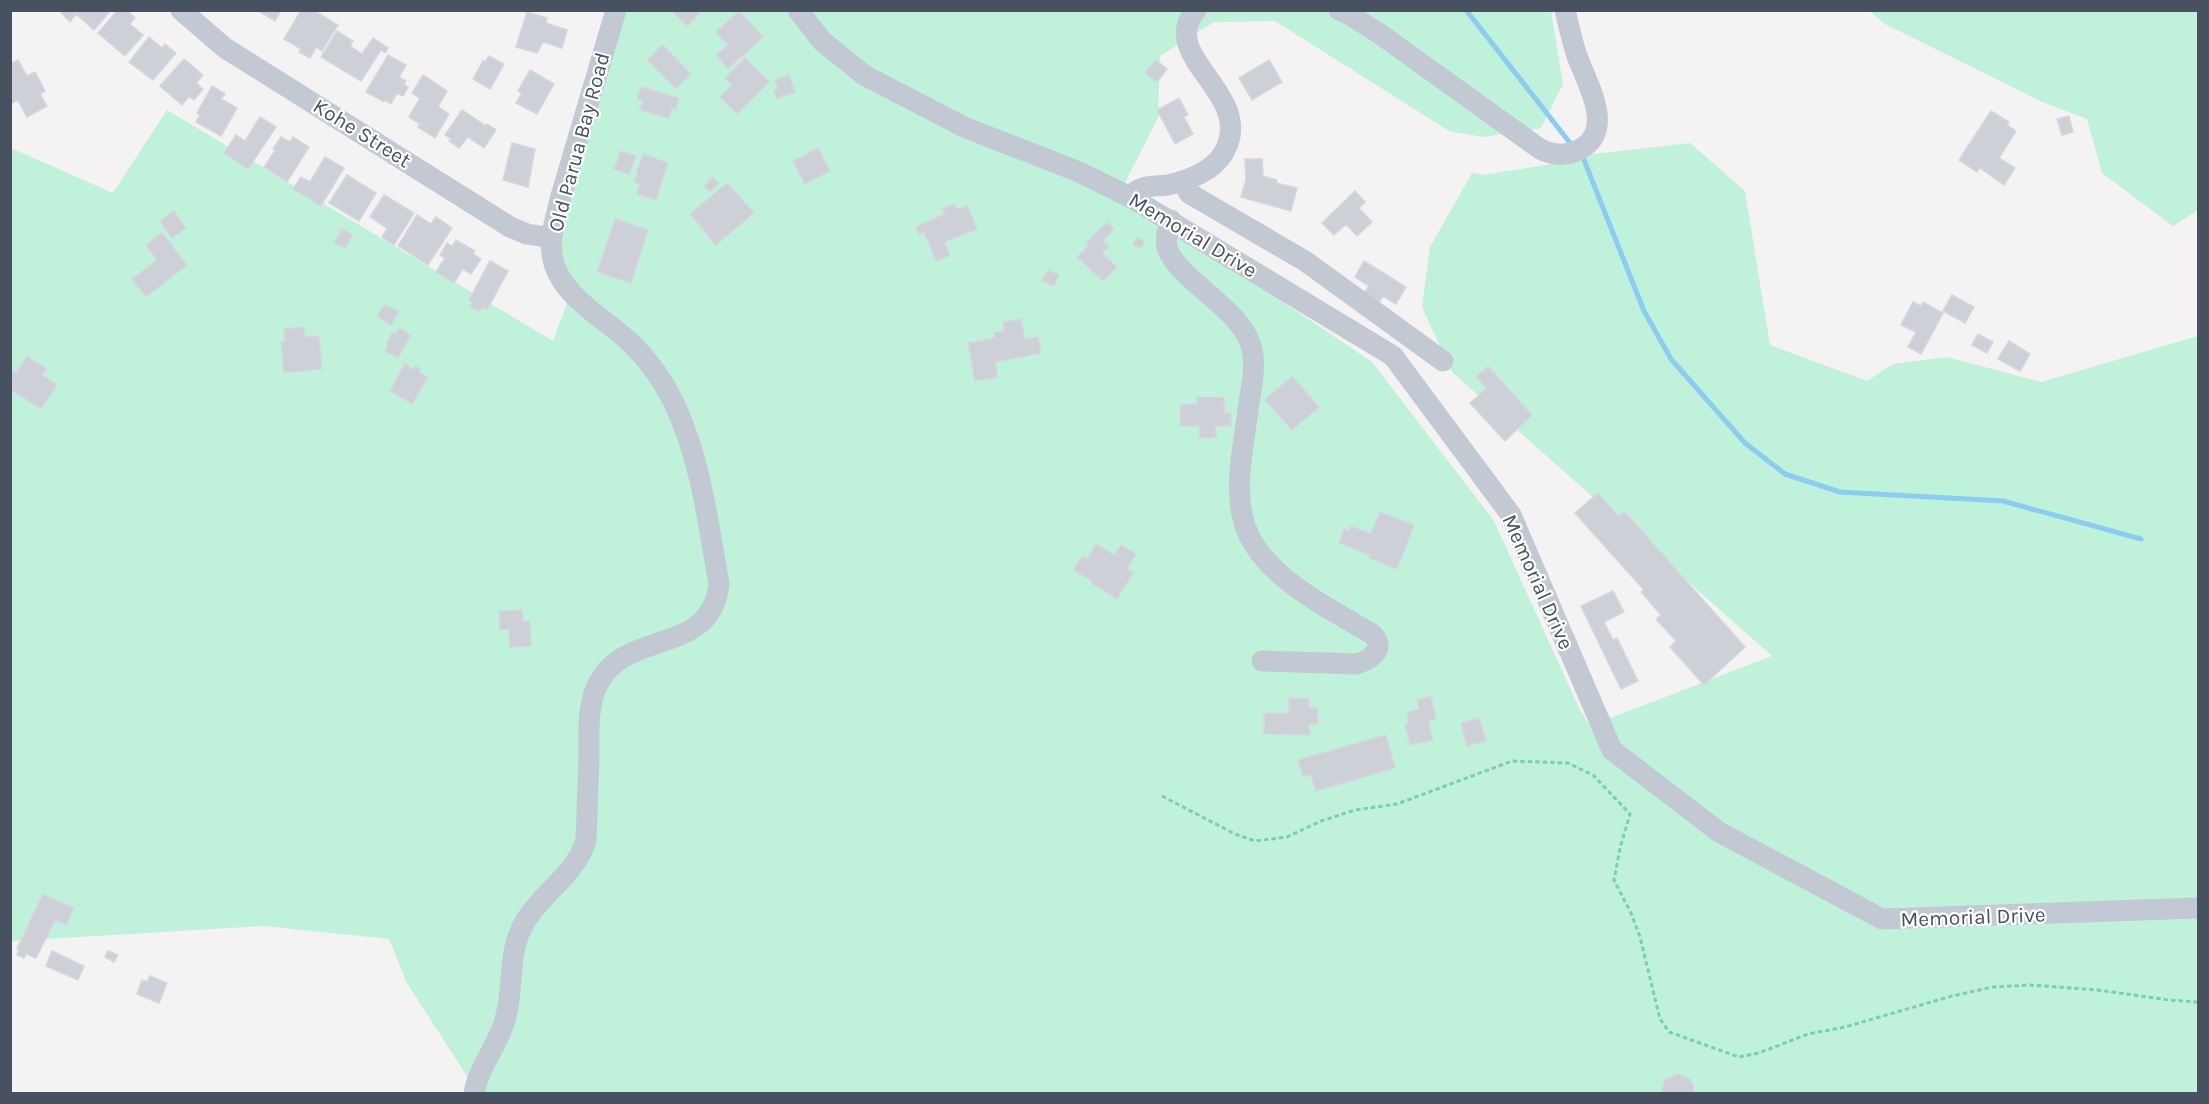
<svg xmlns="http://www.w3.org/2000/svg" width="2209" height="1104" viewBox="0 0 2209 1104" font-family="Karla,sans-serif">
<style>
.green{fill:#c0f1da}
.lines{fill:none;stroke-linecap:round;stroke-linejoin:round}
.stream{stroke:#8cccef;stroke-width:5}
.building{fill:#cdd0d6;stroke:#d5d7dd;stroke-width:1.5}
.path{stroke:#76d1b1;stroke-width:3;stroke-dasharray:4.5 3;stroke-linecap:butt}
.minor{stroke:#c2c9d3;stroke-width:21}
.labels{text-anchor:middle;stroke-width:4.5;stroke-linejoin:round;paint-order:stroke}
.street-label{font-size:21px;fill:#485160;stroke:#fff}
</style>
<rect width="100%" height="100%" fill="#f4f2f2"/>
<!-- green -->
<path class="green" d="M 620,11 L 1551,11 L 1563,84 L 1541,128 L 1483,137 L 1449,131 L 1275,21 L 1214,22 L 1160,56 L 1158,118 L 1120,192 L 1372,362 L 1494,521 L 1579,708 L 1590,726 L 1772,656 L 1452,372 L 1422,307 L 1430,247 L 1472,173 L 1483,175 L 1566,162 L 1585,155 L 1690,143 L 1745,191 L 1770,345 L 1867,381 L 1893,364 L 1947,357 L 2041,382 L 2198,336 L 2198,1093 L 472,1093 L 474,1087 L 407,983 L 389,939 L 264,926 L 11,941 L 11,148 L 113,193 L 167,110 L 553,341 L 571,293 L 552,244 Z
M 1869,11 L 2198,11 L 2198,210 L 2173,226 L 2102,173 L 2087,119 L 2040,101 L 1885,24 Z"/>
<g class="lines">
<!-- stream -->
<path class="stream" d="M 1466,10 L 1574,148
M 1580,155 L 1584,160 L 1644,311 L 1671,359 L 1745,443 L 1785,474 L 1840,492 L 2003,501 L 2141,539"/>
</g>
<!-- building -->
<path class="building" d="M 59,10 L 111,10 L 94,30 L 76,14 L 70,22 Z
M 118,10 L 127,10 L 135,18 L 130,24 L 143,35 L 125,56 L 98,33 Z
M 257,10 L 281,10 L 275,21 Z
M 301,10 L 313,10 L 338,25 L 322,51 L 316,47 L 310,58 L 299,52 L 301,49 L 284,39 Z
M 674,10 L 702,10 L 688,26 L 672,12 Z
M 739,11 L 763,37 L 728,69 L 716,55 L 728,45 L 716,32 Z
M 527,12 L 547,18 L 546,23 L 567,30 L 562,48 L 543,42 L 537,53 L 516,47 Z
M 337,31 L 353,41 L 350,46 L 362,54 L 373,38 L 388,48 L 385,53 L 381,50 L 361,81 L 321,57 Z
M 149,37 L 162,48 L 165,44 L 176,53 L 153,80 L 129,62 Z
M 663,45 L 691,74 L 676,89 L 647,60 Z
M 388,55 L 406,65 L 399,77 L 406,81 L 404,85 L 408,87 L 403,96 L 397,93 L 391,104 L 385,100 L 384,102 L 366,92 Z
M 489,56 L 504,64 L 490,89 L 473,79 L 483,61 L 485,62 Z
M 745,58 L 769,82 L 737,114 L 720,97 L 732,85 L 725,79 Z
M 184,59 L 203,75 L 196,83 L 203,89 L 194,100 L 189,96 L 182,105 L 160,86 Z
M 18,60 L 27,76 L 35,72 L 45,91 L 40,94 L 47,106 L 27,117 L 18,100 L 10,104 L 10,64 Z
M 1156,60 L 1167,69 L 1157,82 L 1145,73 Z
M 1269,60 L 1282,82 L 1252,100 L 1239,78 Z
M 530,70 L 554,84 L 537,114 L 516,103 L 522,93 L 518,91 Z
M 423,75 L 447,91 L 438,107 L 449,114 L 435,138 L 418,127 L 420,124 L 409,117 L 420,98 L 412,93 Z
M 789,75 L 795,92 L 777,99 L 774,90 L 778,89 L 775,80 Z
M 212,86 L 225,94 L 221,99 L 237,108 L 221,136 L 196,122 L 200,115 L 197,113 Z
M 641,87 L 679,98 L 676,109 L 672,108 L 669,118 L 640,110 L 643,101 L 637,100 Z
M 1179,98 L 1188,115 L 1184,117 L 1193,134 L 1175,144 L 1157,110 Z
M 462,110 L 486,126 L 487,124 L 496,130 L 484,148 L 468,137 L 459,148 L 449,141 L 451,139 L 445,135 Z
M 1991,111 L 2009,122 L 2007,125 L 2016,131 L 1999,158 L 2015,168 L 2004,185 L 1980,168 L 1977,172 L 1959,160 Z
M 2069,116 L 2073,132 L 2062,135 L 2057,119 Z
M 260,117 L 276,127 L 248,169 L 224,153 L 236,135 L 245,141 Z
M 281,137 L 290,142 L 293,137 L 309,147 L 287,182 L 264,167 L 275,151 L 273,149 Z
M 512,143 L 535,149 L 528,187 L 503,180 Z
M 818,148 L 830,171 L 805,184 L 793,161 Z
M 621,151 L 636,156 L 629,174 L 614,169 Z
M 643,154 L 668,163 L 656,200 L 637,194 L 640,184 L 634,182 Z
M 325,157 L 344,168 L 321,206 L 293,189 L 301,177 L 310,182 Z
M 1245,159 L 1262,159 L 1263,176 L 1277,180 L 1276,183 L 1297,188 L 1291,211 L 1241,197 L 1246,180 Z
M 347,175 L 376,193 L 359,221 L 329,203 Z
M 713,177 L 719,183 L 710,192 L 704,186 Z
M 727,183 L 754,213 L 716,245 L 690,214 Z
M 1355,191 L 1365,202 L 1359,208 L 1372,222 L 1357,236 L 1346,224 L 1334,235 L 1322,223 Z
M 384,195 L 414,213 L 394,245 L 382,237 L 387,228 L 370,217 Z
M 954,204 L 957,209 L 967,205 L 977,229 L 944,242 L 950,255 L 936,261 L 924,232 L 919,234 L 916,227 L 944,214 L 942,209 Z
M 174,211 L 186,228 L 172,238 L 160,221 Z
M 417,215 L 431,224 L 436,217 L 452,228 L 428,265 L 398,246 Z
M 615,219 L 648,230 L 631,283 L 597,272 Z
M 1107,222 L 1114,229 L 1103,241 L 1109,246 L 1102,253 L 1117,267 L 1103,281 L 1077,257 L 1088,246 L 1086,244 Z
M 342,229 L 353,235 L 345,248 L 334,243 Z
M 162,233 L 187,265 L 146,297 L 132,279 L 157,260 L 146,245 Z
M 1136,238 L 1144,241 L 1142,248 L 1133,245 Z
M 456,240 L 475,251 L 473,254 L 481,259 L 471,274 L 463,269 L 454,283 L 436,272 L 445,258 L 440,255 L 447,243 L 452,246 Z
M 490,261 L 508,271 L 487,310 L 482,307 L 479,312 L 470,307 L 473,303 L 469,300 Z
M 1364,261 L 1406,287 L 1396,304 L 1383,296 L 1378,304 L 1363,295 L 1369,286 L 1355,277 Z
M 1048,270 L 1059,275 L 1054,286 L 1042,281 Z
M 1952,295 L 1974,307 L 1965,323 L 1943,311 Z
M 1913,302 L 1921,306 L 1923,302 L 1943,313 L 1921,354 L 1908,347 L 1916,332 L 1901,325 Z
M 385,304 L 399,312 L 391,325 L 377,316 Z
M 1021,319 L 1025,339 L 1038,337 L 1041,353 L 995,362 L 998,377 L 975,381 L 968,343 L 995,338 L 994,333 L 1004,331 L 1003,322 Z
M 304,327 L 305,337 L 319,336 L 322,369 L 284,373 L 281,342 L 285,341 L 284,329 Z
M 399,328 L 411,335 L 398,358 L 385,351 L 388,346 L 386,344 L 392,333 L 395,334 Z
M 1978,334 L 1993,342 L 1987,353 L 1972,345 Z
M 2009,341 L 2030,354 L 2020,371 L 1998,359 Z
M 27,356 L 47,369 L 42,375 L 57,385 L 41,409 L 10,389 L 10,369 L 16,373 Z
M 405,364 L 414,370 L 416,366 L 420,369 L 419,372 L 428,377 L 412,404 L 390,391 Z
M 1488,366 L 1532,415 L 1505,441 L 1470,403 L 1487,388 L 1476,377 Z
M 1292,376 L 1319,407 L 1292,430 L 1265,400 Z
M 1197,397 L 1224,397 L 1225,413 L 1231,413 L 1231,426 L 1216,426 L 1216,438 L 1199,438 L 1199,426 L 1180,426 L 1180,405 L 1197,404 Z
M 1598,493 L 1618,516 L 1624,511 L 1745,647 L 1704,685 L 1670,647 L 1676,641 L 1656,619 L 1661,615 L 1641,592 L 1644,590 L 1575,513 Z
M 1380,512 L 1414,525 L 1397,569 L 1369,558 L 1370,555 L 1339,543 L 1344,529 L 1349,531 L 1351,526 L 1371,534 Z
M 1096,544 L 1114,555 L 1121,545 L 1136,554 L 1127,569 L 1133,573 L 1117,599 L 1091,583 L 1092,581 L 1074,570 L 1082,556 L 1087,559 Z
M 1613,591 L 1624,612 L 1604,622 L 1613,640 L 1617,638 L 1638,681 L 1621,689 L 1581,606 Z
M 522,610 L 523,621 L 530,621 L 531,646 L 510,647 L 509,629 L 500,630 L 499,611 Z
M 1431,696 L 1436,719 L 1428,720 L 1433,740 L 1410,745 L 1405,724 L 1409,723 L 1407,712 L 1419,709 L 1417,700 Z
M 1289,698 L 1309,698 L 1309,708 L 1318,708 L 1318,724 L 1309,724 L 1310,735 L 1264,734 L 1264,713 L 1289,713 Z
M 1479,718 L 1486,741 L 1467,746 L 1461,723 Z
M 1386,735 L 1395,768 L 1316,791 L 1311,774 L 1303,777 L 1298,760 Z
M 43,894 L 74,908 L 66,925 L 55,920 L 36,958 L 26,954 L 24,958 L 17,955 L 19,950 L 17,949 Z
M 52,951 L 84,966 L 78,980 L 46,966 Z
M 108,951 L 118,955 L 114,962 L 105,957 Z
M 150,976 L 167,983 L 159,1003 L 137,994 L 142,980 L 147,982 Z
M 1678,1074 L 1690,1079 L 1694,1087 L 1694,1094 L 1661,1094 L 1665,1080 Z"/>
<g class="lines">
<!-- path -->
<path class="path" d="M 1162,796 L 1235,834 L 1255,841 L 1287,837 L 1321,821 L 1355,810 L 1397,804 L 1512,761 L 1568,763 L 1593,775 L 1630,814 L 1620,848 L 1614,880 L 1631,913 L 1640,937 L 1660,1019 L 1669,1032 L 1739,1057 L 1759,1053 L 1808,1034 L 1845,1027 L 1952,996 L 1993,987 L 2031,985 L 2098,990 L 2169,1000 L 2198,1002"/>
<!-- minor -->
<path class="minor" d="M 181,10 L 225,48 L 510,227 L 527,234 L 552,238
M 798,10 L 822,41 L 864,75 L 964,127 L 1079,172 L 1130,197 L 1393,356 L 1511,515 L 1612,750 L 1719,832 L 1882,919 L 2198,908
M 1339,10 L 1350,15 L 1380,34 L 1540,149 C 1552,155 1564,156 1576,151 C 1618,133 1587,84 1577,56 C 1572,41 1569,26 1565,10
M 1182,181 L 1189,193 L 1197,198 L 1305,261 L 1443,361
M 1130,197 C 1140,184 1153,187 1168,185 C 1190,180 1218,169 1227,146 C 1250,92 1157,55 1196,10
M 1171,220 C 1168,229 1165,238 1167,247 C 1175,276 1233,305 1248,338 C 1259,361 1251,386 1248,410 C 1244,443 1235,481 1242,514 C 1252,572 1326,606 1372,634 C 1387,648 1371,660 1356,664 L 1262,661
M 474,1094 C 478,1069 495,1049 503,1026 C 516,991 505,953 526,920 C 544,891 576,874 586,840 C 587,813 588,786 589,758 C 589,735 587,707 597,686 C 624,627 711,658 719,584 C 708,523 701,460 674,403 C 664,382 649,361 632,344 C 605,318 557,295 552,254 C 549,235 557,214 561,196 L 616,10"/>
</g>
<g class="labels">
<!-- street labels -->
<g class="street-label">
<text transform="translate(362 133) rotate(32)" y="7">Kohe Street</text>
<text transform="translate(579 142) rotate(-75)" y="7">Old Parua Bay Road</text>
<text transform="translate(1193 235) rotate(31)" y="7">Memorial Drive</text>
<text transform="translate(1538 582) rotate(66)" y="7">Memorial Drive</text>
<text transform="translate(1973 917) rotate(-2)" y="7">Memorial Drive</text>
</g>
</g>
<!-- border -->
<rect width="2209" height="1104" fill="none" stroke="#485160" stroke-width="24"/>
</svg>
